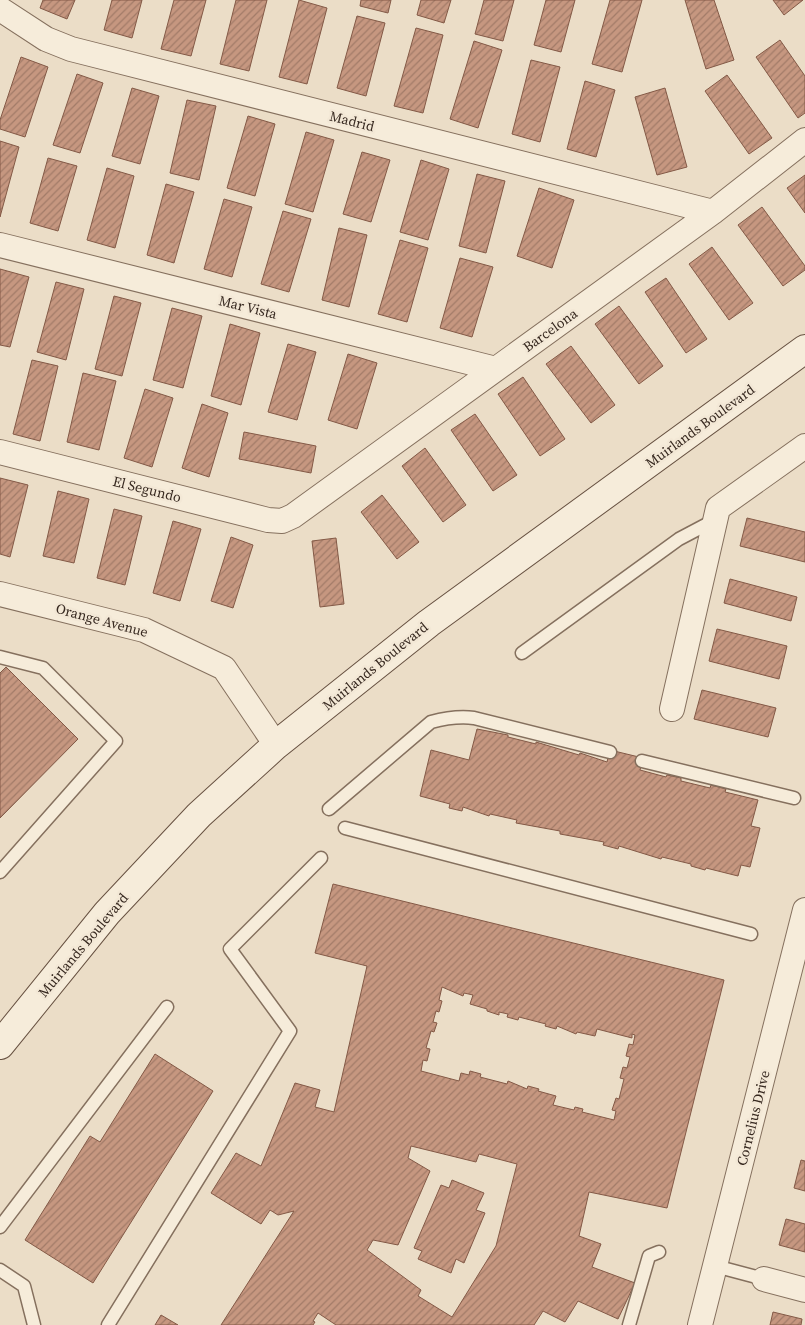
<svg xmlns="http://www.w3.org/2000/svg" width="805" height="1325" viewBox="0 0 805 1325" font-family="'Source Serif 4',serif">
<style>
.building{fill:url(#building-hatch);stroke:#835946;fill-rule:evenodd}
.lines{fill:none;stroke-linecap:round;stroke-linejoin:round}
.lane-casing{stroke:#85705e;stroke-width:15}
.street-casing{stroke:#85705e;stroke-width:26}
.secondary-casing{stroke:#675141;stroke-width:30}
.lane{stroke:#f6ecda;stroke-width:12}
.street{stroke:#f6ecda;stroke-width:24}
.secondary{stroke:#f6ecda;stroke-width:28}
.labels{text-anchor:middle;stroke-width:5;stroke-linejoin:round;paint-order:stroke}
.street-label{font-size:14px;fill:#372920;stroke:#f3e8d6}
</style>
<defs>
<pattern id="building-hatch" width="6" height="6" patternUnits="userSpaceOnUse" patternTransform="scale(1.25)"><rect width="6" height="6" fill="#c69780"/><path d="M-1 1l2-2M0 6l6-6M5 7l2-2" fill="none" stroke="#a27b68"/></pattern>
</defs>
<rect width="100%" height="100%" fill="#ebddc7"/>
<!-- building -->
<path class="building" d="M 43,0 L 75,0 L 67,19 L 40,8 Z
M 112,0 L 142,0 L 132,38 L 104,30 Z
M 174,0 L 206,0 L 191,56 L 161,49 Z
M 236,0 L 267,0 L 249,71 L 220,64 Z
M 299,0 L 327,8 L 307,84 L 279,77 Z
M 361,0 L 391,0 L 388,13 L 360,6 Z
M 421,0 L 451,0 L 444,23 L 417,15 Z
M 484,0 L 514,0 L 503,41 L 475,34 Z
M 546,0 L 575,0 L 561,52 L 534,45 Z
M 610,0 L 642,0 L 622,72 L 592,64 Z
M 685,0 L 714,0 L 734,60 L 706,69 Z
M 773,0 L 803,0 L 784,15 Z
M 357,16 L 385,23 L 366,96 L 337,88 Z
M 416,28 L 443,35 L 423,113 L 394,106 Z
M 780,40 L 805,76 L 805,113 L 798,118 L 756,57 Z
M 474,41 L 502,50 L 478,128 L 450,119 Z
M 21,57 L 48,67 L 25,137 L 0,129 L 0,120 Z
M 531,60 L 560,67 L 540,142 L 512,134 Z
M 77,74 L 103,83 L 80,153 L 53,145 Z
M 727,75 L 772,138 L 749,154 L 705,91 Z
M 585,81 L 615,90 L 596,157 L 567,149 Z
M 132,88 L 159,96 L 140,164 L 112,156 Z
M 665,88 L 687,167 L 657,175 L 635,97 Z
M 187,100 L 216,106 L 199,180 L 170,173 Z
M 248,116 L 275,124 L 255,196 L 227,188 Z
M 306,132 L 334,140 L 313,212 L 285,204 Z
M 0,141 L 19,147 L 0,217 Z
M 362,152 L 390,160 L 371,222 L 343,214 Z
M 48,158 L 77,166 L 58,231 L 30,223 Z
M 421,160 L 449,169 L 428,240 L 400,232 Z
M 107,168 L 134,176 L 115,248 L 87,240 Z
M 477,174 L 505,181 L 486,253 L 459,246 Z
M 805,175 L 805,213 L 787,188 Z
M 166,184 L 194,192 L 174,263 L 147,255 Z
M 539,188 L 574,200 L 552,268 L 517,256 Z
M 224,199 L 252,207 L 232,277 L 204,269 Z
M 762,207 L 805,266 L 805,270 L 783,286 L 738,225 Z
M 283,211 L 311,219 L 289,292 L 261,284 Z
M 339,228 L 367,235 L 349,307 L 322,300 Z
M 400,240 L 428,248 L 407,322 L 378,314 Z
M 712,247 L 753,303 L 729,320 L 689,264 Z
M 460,258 L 493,267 L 472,337 L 440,328 Z
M 0,269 L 29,277 L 10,347 L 0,345 Z
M 666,278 L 707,339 L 686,353 L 645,292 Z
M 56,282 L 84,289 L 66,360 L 37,352 Z
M 114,296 L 141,303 L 122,376 L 95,369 Z
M 619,306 L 663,366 L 639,384 L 595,324 Z
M 172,308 L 202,316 L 183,388 L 153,380 Z
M 230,324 L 260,333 L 241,405 L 211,396 Z
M 288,344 L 316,352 L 297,420 L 268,412 Z
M 571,346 L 615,405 L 591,423 L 546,364 Z
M 348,354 L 377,363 L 357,429 L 328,420 Z
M 32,360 L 58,366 L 40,441 L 13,434 Z
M 83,373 L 116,381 L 99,450 L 67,442 Z
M 523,377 L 565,439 L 540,456 L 498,394 Z
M 145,389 L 173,398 L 152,467 L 124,458 Z
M 202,404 L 228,413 L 209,477 L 182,468 Z
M 475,414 L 517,475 L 493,491 L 451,430 Z
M 244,432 L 316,446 L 311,473 L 239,459 Z
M 425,448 L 466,505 L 443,522 L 402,466 Z
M 0,478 L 28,485 L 10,557 L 0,554 Z
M 58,491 L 89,499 L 74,563 L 43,556 Z
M 382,495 L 419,542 L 397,559 L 361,512 Z
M 114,509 L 142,516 L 125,585 L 97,578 Z
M 747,518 L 805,532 L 805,562 L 740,546 Z
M 173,521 L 201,529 L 180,601 L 153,593 Z
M 231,537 L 253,545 L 233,608 L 211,601 Z
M 336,538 L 344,604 L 320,607 L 312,541 Z
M 730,579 L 797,597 L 791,621 L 724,603 Z
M 717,629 L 787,646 L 779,679 L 709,661 Z
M 6,667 L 78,739 L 0,818 L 0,673 Z
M 702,690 L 776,708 L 768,737 L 694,719 Z
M 477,729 L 508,735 L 508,737 L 536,744 L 536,742 L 579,755 L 580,753 L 607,762 L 610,750 L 643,758 L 640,770 L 666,777 L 667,775 L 681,778 L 681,781 L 710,788 L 711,785 L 726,789 L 725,792 L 758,800 L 751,826 L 760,828 L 750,867 L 741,865 L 738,876 L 706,868 L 705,870 L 691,866 L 691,864 L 662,857 L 661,859 L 619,846 L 618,849 L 603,845 L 604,842 L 560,834 L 560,831 L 516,823 L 517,820 L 490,814 L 489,816 L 463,807 L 462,811 L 449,808 L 450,804 L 420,796 L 431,750 L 469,760 Z
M 333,884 L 724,980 L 667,1208 L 589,1192 L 579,1236 L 601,1244 L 592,1267 L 635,1283 L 618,1319 L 578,1301 L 565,1322 L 543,1311 L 534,1325 L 336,1325 L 318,1313 L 313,1321 L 315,1322 L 313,1325 L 221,1325 L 294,1211 L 278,1215 L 270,1210 L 261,1224 L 211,1193 L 236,1153 L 261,1166 L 295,1083 L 320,1090 L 315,1107 L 334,1112 L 367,966 L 315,953 ZM 442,987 L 463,996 L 464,993 L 473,995 L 470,1004 L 487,1009 L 487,1011 L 499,1015 L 499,1012 L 508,1014 L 507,1017 L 518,1020 L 519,1017 L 546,1024 L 545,1026 L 556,1029 L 557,1026 L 576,1034 L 577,1032 L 595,1036 L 597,1029 L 632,1038 L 632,1034 L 635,1035 L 633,1045 L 629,1044 L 626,1056 L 630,1057 L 627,1068 L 623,1067 L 620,1078 L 624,1079 L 619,1099 L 616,1098 L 612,1110 L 616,1111 L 614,1120 L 582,1112 L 583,1109 L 575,1107 L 574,1110 L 553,1105 L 556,1096 L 538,1091 L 539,1089 L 528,1086 L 527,1089 L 508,1081 L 507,1084 L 480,1077 L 481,1074 L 470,1071 L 469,1075 L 461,1073 L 459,1081 L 421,1071 L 423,1060 L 427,1061 L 430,1049 L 426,1048 L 431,1031 L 434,1032 L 437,1023 L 433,1022 L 436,1011 L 439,1012 L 442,1001 L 439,1000 ZM 411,1146 L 476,1162 L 479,1154 L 517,1164 L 496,1246 L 452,1317 L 418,1296 L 421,1290 L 367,1250 L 373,1240 L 398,1245 L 430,1171 L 408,1158 Z
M 155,1054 L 213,1091 L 93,1283 L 25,1240 L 90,1136 L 100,1142 Z
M 801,1160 L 805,1161 L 805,1191 L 794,1188 Z
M 452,1180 L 484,1193 L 476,1210 L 485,1213 L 464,1263 L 456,1259 L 451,1273 L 418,1259 L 422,1251 L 414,1248 L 441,1185 L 449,1188 Z
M 786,1219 L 805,1224 L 805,1252 L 779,1245 Z
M 773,1312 L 802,1319 L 801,1325 L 770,1325 Z
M 161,1315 L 178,1325 L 155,1325 Z"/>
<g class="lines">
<defs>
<path id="lane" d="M 522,653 L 679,539 L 715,520
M 0,657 L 43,668 L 116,741 L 0,872
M 642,761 L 794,798
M 329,809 L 431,722 C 446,718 458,716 474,718 L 610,752
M 345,828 L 751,934
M 0,1227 L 167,1007
M 715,1266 L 764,1279
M 0,1270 L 24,1286 L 34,1325
M 108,1325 L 290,1031 L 230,949 L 321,858
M 629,1325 L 649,1256 L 659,1252"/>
<path id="street" d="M 0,9 L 46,39 L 71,49 L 713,212
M 0,245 L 496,369
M 0,452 L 268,520 L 282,521 L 293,516 L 713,212 L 805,140
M 0,594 L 144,630 L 224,668 L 276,745
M 672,709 L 718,508 L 805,446
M 764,1279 L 805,1290
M 700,1325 L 805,910"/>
<path id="secondary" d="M 0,1045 L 107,913 L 199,815 L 276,745 L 429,623 L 805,349"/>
</defs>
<!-- lane casing -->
<use href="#lane" class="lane-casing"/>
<!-- street casing -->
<use href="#street" class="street-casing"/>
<!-- secondary casing -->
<use href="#secondary" class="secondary-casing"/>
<!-- lane -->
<use href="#lane" class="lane"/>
<!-- street -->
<use href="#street" class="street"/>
<!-- secondary -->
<use href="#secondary" class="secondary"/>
</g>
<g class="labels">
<!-- street labels -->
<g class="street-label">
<text transform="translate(352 121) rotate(14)" y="5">Madrid</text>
<text transform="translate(248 307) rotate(14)" y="5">Mar Vista</text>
<text transform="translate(550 330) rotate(-36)" y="5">Barcelona</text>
<text transform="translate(700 426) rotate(-36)" y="5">Muirlands Boulevard</text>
<text transform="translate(147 489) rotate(14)" y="5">El Segundo</text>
<text transform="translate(102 620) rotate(15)" y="5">Orange Avenue</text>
<text transform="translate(375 666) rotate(-39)" y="5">Muirlands Boulevard</text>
<text transform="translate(83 945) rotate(-50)" y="5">Muirlands Boulevard</text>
<text transform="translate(753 1118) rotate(-76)" y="5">Cornelius Drive</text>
</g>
</g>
</svg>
